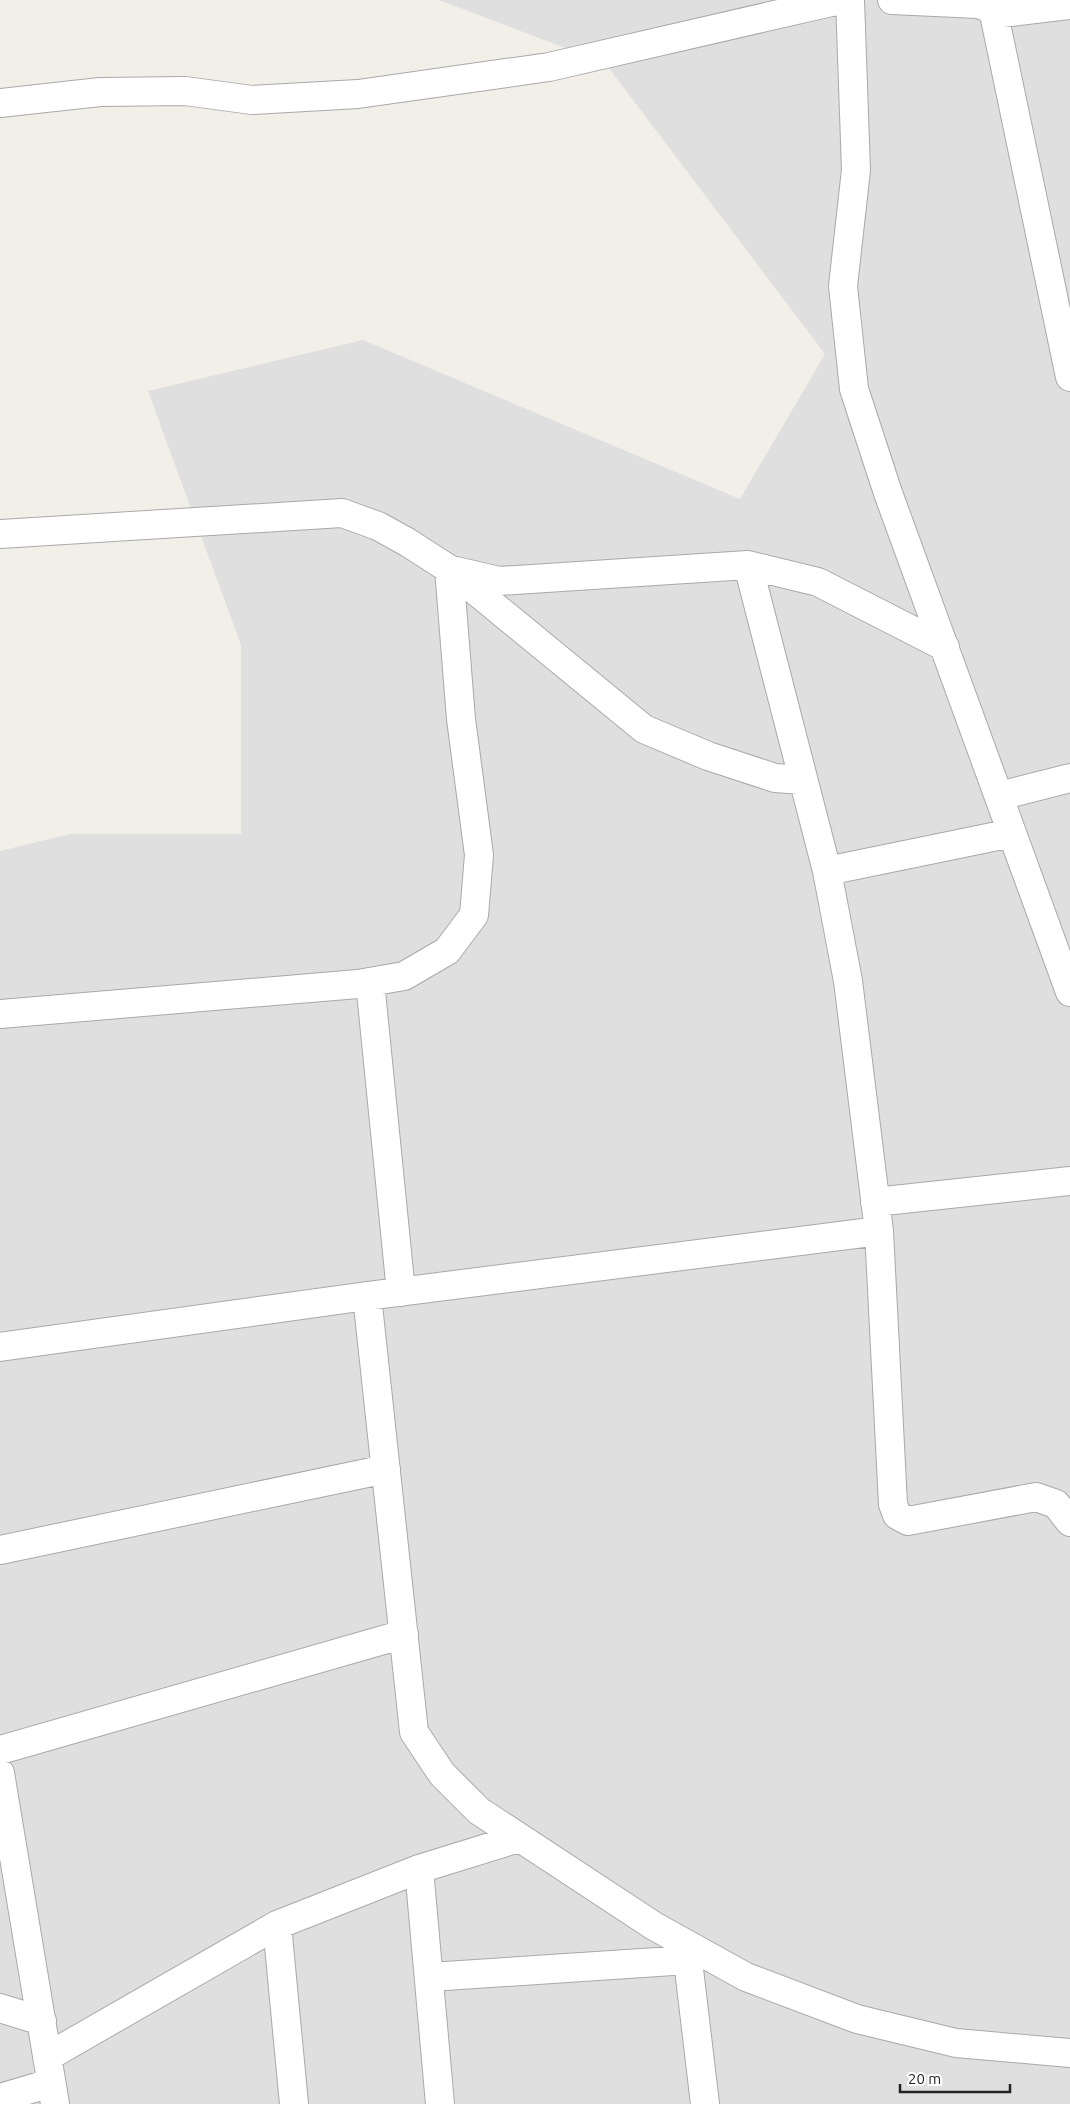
<svg xmlns="http://www.w3.org/2000/svg" width="1070" height="2104" viewBox="0 0 1070 2104" font-family="Ubuntu,sans-serif">
<style>
.residential{fill:#e0dfdf}
.lines{fill:none;stroke-linecap:round;stroke-linejoin:round}
.street-casing{stroke:#a9a9a9;stroke-width:30}
.street{stroke:#fff;stroke-width:28}
</style>
<rect width="100%" height="100%" fill="#f2efe9"/>
<!-- residential -->
<path class="residential" d="M 439,0 L 1070,0 L 1070,2104 L 0,2104 L 0,851 L 70,834 L 241,834 L 241,645 L 148,391 L 363,340 L 740,499 L 825,354 L 605,63 Z"/>
<g class="lines">
<defs>
<path id="street" d="M 850,0 L 856,170 L 843,286 L 854,389 L 888,493 L 1070,992
M 892,0 L 978,4 L 987,7 L 994,14 L 1070,377
M 994,14 L 1070,5
M 0,103 L 100,92 L 185,91 L 252,100 L 358,94 L 549,67 L 840,0
M 0,534 L 342,513 L 378,526 L 407,542 L 449,569 L 644,729 L 708,756 L 775,778 L 803,780
M 748,565 L 827,871 L 848,981 L 879,1231 L 893,1504 L 897,1515 L 908,1521 L 1036,1497 L 1056,1504 L 1070,1522
M 456,571 L 499,581 L 748,565 L 818,582 L 945,647
M 999,796 L 1070,778
M 827,871 L 1012,833
M 370,982 L 401,1292
M 0,1014 L 358,984 L 404,976 L 447,951 L 474,915 L 479,855 L 461,719 L 449,569
M 875,1202 L 1070,1181
M 367,1296 L 414,1732 L 442,1774 L 479,1811 L 654,1926 L 746,1977 L 857,2019 L 956,2043 L 1070,2053
M 0,1347 L 367,1296 L 879,1231
M 0,1550 L 386,1469
M 0,1750 L 404,1634
M 0,1773 L 55,2104
M 419,1869 L 440,2104
M 277,1925 L 294,2104
M 686,1944 L 705,2104
M 430,1977 L 688,1960
M 0,2008 L 42,2021
M 47,2057 L 277,1925 L 419,1869 L 519,1838
M 0,2098 L 51,2083"/>
</defs>
<!-- street casing -->
<use href="#street" class="street-casing"/>
<!-- street -->
<use href="#street" class="street"/>
</g>
<!-- scale -->
<path d="M900 2084v8h110v-8" fill="none" stroke="#222222" stroke-width="2.5"/>
<text x="908" y="2084" font-size="15" fill="#222222" stroke="#ffffff" stroke-width="4" paint-order="stroke">20 m</text>
</svg>
